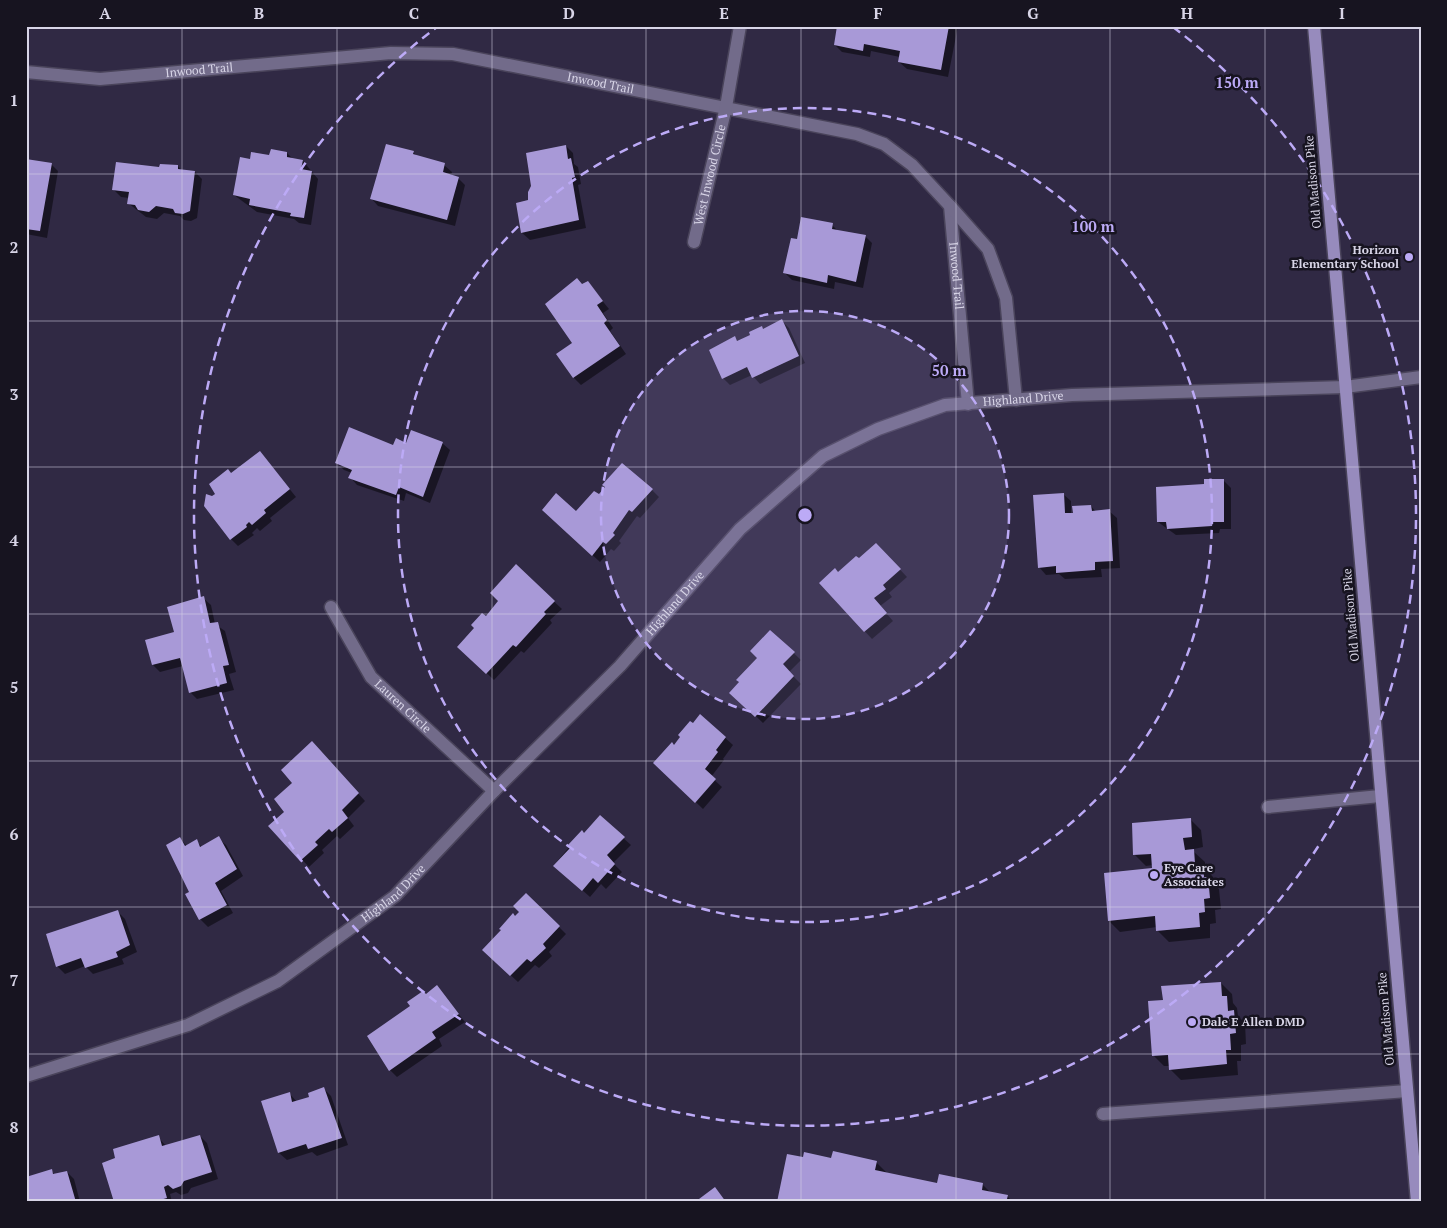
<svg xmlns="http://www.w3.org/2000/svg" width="1447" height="1228" viewBox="0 0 1447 1228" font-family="'PT Serif',serif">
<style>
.shadow{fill:#0007}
.building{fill:#a899d7}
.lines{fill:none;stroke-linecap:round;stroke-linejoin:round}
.minor-casing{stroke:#4a445b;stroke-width:15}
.major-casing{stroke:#4a445b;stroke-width:15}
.minor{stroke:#726b8a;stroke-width:12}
.major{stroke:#978bbd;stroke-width:12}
.grid{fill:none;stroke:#d8d5e7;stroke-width:1;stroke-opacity:0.55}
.ring{fill:none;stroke:#bcaaf6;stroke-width:2.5;stroke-dasharray:9 6}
.poi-dot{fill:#bcaaf6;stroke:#171420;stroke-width:2}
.labels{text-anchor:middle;stroke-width:5;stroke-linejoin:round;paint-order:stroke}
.street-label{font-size:12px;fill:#d8d5e7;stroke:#171420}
.poi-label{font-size:12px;font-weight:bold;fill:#d8d5e7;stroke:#171420;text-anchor:start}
.centre{fill:#bcaaf6;stroke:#171420;stroke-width:2.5}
.ring-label{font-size:15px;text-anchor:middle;font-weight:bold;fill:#bcaaf6;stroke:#171420;stroke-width:5;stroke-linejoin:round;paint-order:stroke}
.neatline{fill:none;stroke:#d8d5e7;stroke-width:2}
.grid-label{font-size:16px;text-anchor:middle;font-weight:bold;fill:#d8d5e7}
</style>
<rect width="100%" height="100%" fill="#302944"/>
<!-- shadow -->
<path class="shadow" d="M 838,26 L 958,26 L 948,77 L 907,69 L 899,62 L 900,57 L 871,51 L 870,57 L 842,52 L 835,45 Z
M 566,146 L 573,153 L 574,164 L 578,167 L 581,184 L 578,185 L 586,228 L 530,240 L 522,233 L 530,201 Z
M 413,152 L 418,157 L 444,165 L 452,172 L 451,176 L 458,178 L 465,185 L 455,226 L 378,206 L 371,198 Z
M 287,153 L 294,160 L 303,161 L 318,179 L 311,225 L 299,223 L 294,219 L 257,212 L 234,195 L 251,160 Z
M 26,160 L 51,164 L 58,171 L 47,238 L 26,234 Z
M 178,166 L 182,171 L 195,172 L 202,179 L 197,218 L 191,221 L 184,220 L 180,216 L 164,213 L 157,219 L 146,217 L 128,203 L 129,198 L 121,197 L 113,189 L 160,169 Z
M 832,225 L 839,232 L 865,236 L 872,243 L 863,288 L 835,282 L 834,289 L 792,280 L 785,273 L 798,240 Z
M 587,282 L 609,309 L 603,313 L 613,328 L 610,331 L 626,354 L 581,385 L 574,378 L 573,343 L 582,286 Z
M 782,321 L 789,328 L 805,363 L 760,384 L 752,375 L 730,385 L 723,378 L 735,338 L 738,342 Z
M 442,443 L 450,450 L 430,503 L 406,493 L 404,501 L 357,485 L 350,477 L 352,473 L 344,470 L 337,463 L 394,446 Z
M 260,452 L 296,497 L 270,518 L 272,521 L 260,531 L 257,528 L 252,533 L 254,535 L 238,546 L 231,539 L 212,497 Z
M 1223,480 L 1231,488 L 1231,529 L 1220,529 L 1219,533 L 1176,535 L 1158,522 L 1205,486 Z
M 652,490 L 659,497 L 640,518 L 637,516 L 619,541 L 621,543 L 614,551 L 611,549 L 600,562 L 551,517 L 576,513 L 599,496 Z
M 1063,494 L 1071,501 L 1071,514 L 1091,506 L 1096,512 L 1109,511 L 1117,518 L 1120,568 L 1101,569 L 1102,577 L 1065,579 L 1059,574 L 1046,575 L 1039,567 Z
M 876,544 L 907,577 L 889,593 L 892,597 L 880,606 L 893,621 L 872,639 L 820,583 L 859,560 Z
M 516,566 L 562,609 L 550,620 L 552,623 L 524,653 L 521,651 L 494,680 L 459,647 L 500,601 Z
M 203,598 L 211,605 L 215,624 L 225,631 L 236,672 L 229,674 L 234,690 L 197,699 L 190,692 L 183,666 L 160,672 L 153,665 Z
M 770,631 L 801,660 L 789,672 L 801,684 L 763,723 L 731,692 L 758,659 Z
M 701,716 L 733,745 L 723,759 L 724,760 L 711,777 L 722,787 L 703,809 L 655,763 L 674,746 Z
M 319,750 L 365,801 L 348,818 L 354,826 L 340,839 L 337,836 L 322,850 L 324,853 L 309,867 L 270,826 L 285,812 L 294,783 Z
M 600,817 L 631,845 L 613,863 L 622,872 L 606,889 L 601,884 L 590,897 L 554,865 L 582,832 L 584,835 Z
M 1190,819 L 1201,830 L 1203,847 L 1194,849 L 1194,852 L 1205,862 L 1205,868 L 1213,877 L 1214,884 L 1219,889 L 1221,909 L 1215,910 L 1216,923 L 1210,924 L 1210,938 L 1169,942 L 1158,931 L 1157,927 L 1120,932 L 1109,921 L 1153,869 L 1153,865 L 1146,866 L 1134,854 Z
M 218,838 L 226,845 L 243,876 L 221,891 L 233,913 L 208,927 L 200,919 L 187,894 L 190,892 L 180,839 L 187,846 L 196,841 L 202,847 Z
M 526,894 L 566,934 L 549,952 L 552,956 L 539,968 L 535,965 L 518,982 L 491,957 L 520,912 Z
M 117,911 L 125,919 L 137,952 L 122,959 L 124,964 L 93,974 L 85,966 L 65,974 L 57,966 Z
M 1221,983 L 1232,994 L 1233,1003 L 1237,1008 L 1238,1016 L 1245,1023 L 1246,1044 L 1241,1045 L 1241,1061 L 1237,1061 L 1238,1075 L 1181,1080 L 1170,1069 L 1170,1066 L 1164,1066 L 1153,1055 L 1164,1001 Z
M 437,987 L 465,1022 L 439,1039 L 442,1046 L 397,1077 L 390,1070 L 426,996 Z
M 324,1089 L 331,1096 L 348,1145 L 317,1156 L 312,1152 L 287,1160 L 279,1153 L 263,1102 L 289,1093 L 297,1102 L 310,1097 Z
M 200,1136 L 207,1143 L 218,1179 L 191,1188 L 188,1193 L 181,1195 L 176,1192 L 170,1194 L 172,1202 L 115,1202 L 117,1159 L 158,1137 L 166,1146 Z
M 804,1158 L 876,1162 L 888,1174 L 938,1185 L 982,1184 L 991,1193 L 1007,1196 L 1012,1201 Z
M 51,1171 L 55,1175 L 67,1172 L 74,1179 L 80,1202 L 26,1202 Z"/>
<!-- building -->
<path class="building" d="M 837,26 L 949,26 L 941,70 L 898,62 L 900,51 L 864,44 L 863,51 L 834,45 Z
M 386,144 L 414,151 L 413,154 L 445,163 L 443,172 L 459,177 L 447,220 L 370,199 Z
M 566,145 L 568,159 L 571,158 L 575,177 L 572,178 L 579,220 L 521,233 L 516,203 L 528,200 L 528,192 L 531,186 L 526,153 Z
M 271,149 L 287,152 L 287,157 L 303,160 L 301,169 L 312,171 L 304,218 L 290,216 L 291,213 L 249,205 L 250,199 L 233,195 L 240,157 L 250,159 L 251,152 L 269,155 Z
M 26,159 L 52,163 L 40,231 L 26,229 Z
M 116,162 L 159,167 L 160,164 L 178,165 L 178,169 L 195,171 L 190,211 L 183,214 L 175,213 L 173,209 L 156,206 L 149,212 L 138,210 L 135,205 L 127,204 L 129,192 L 112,190 Z
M 801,217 L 833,223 L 832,229 L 866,235 L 856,282 L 828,275 L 827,283 L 783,273 L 791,238 L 797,239 Z
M 577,278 L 582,284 L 588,281 L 603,301 L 597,305 L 607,320 L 604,323 L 620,346 L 573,378 L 556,354 L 572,343 L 545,304 Z
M 782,319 L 799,356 L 752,378 L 747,367 L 722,379 L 709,350 L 735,336 L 737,341 L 750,335 L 749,332 L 762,326 L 763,329 Z
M 349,427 L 393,445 L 396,438 L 406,443 L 411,430 L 443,442 L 423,497 L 399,487 L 396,495 L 348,478 L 352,470 L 335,463 Z
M 260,451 L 290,489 L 264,510 L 266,513 L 252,525 L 249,522 L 246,525 L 247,527 L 230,540 L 204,506 L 206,494 L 212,496 L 215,494 L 209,484 L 228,469 L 231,473 Z
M 622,463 L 653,489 L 632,512 L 629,510 L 613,533 L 615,535 L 606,544 L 603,542 L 592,556 L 542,510 L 556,493 L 576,511 L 594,491 L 599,494 L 605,487 L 602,485 Z
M 1204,479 L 1224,479 L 1224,522 L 1213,522 L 1212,526 L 1167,529 L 1166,522 L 1157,522 L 1156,487 L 1204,484 Z
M 1064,493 L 1065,513 L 1073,513 L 1072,506 L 1091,505 L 1092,511 L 1110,509 L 1113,561 L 1095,562 L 1095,570 L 1056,573 L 1056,566 L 1038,568 L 1033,495 Z
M 876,543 L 901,569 L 883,585 L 886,589 L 874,598 L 887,613 L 864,632 L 819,583 L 835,568 L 838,572 L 856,556 L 859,558 Z
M 516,564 L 555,601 L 544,612 L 546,614 L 516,647 L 513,645 L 486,674 L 457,647 L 474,628 L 471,625 L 482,613 L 486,616 L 498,601 L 490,593 Z
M 204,596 L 210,623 L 218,622 L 229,665 L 223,666 L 227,683 L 189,693 L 180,658 L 152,665 L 145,640 L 174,632 L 167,607 Z
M 770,630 L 795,652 L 783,664 L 794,676 L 755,717 L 729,693 L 739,682 L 736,680 L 757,658 L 750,651 Z
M 700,714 L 726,737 L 716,750 L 718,752 L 705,769 L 716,779 L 695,803 L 653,763 L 672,742 L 674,745 L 680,737 L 678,735 L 690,721 L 693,723 Z
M 312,741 L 359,793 L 342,810 L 348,818 L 332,832 L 329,829 L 315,842 L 318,845 L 300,861 L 268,826 L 284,812 L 274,799 L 292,783 L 281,770 Z
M 600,815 L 625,837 L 607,855 L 615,864 L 598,883 L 593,878 L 582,891 L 553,866 L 570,848 L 568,845 L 582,830 L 584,833 Z
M 1191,818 L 1192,837 L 1183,838 L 1185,850 L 1194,849 L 1195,864 L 1203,864 L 1204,877 L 1208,877 L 1210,898 L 1204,899 L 1205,912 L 1199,913 L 1200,927 L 1156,931 L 1155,916 L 1108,921 L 1104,873 L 1152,868 L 1151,854 L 1133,855 L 1132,823 Z
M 219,836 L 237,869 L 215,883 L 227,905 L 199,920 L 185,894 L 189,892 L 166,845 L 180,837 L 185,846 L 197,839 L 200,847 Z
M 526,893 L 560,926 L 543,944 L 546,948 L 531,962 L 527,959 L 510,976 L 482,950 L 501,930 L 499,929 L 513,913 L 515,916 L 519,912 L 513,906 Z
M 118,910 L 130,945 L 116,952 L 118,957 L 85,968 L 81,958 L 56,967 L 46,934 Z
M 1221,982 L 1222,996 L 1227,996 L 1228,1011 L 1234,1010 L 1236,1033 L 1230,1034 L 1231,1050 L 1226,1050 L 1227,1064 L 1169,1070 L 1168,1055 L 1152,1056 L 1148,1001 L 1163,1000 L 1161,986 Z
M 437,985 L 459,1014 L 432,1032 L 436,1038 L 389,1071 L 367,1036 L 410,1006 L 407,1002 L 423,991 L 426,994 Z
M 324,1087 L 342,1138 L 308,1149 L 306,1144 L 278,1153 L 261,1101 L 290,1092 L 292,1102 L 309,1097 L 308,1093 Z
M 159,1135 L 162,1146 L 200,1135 L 212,1172 L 184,1181 L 181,1186 L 173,1189 L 168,1185 L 164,1187 L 167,1198 L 153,1202 L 114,1202 L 102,1163 L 115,1158 L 113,1149 Z
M 833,1151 L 877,1161 L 875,1170 L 937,1183 L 939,1174 L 983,1183 L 982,1190 L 1008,1195 L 1007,1199 L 1017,1202 L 777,1202 L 787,1154 L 803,1157 L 804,1152 L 831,1158 Z
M 52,1169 L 53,1174 L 67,1171 L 76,1202 L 26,1202 L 26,1177 Z
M 715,1187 L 726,1202 L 695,1202 Z"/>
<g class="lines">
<defs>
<g id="minor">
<path id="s1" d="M 26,72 L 100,79 L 391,53 L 453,54 L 857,134 L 884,144 L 912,165 L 950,206 L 968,404"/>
<path d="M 950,206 L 988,249 L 1006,298 L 1016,400"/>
<path id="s2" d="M 694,242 L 726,107 L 740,26"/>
<path id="s3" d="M 331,607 L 371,677 L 494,791"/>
<path d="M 1268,807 L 1380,796"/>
<path id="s4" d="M 26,1076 L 188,1025 L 278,981 L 395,896 L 494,791 L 620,666 L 740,529 L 823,456 L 878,429 L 945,405 L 1072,395 L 1345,387 L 1421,377"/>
<path d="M 1103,1114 L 1407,1091"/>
</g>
<path id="major" d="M 1314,26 L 1417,1202"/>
</defs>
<!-- minor casing -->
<use href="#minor" class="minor-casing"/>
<!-- major casing -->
<use href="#major" class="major-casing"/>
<!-- minor -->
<use href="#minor" class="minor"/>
<!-- major -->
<use href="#major" class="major"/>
</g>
<!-- grid -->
<path class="grid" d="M 182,26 L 182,1202M 337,26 L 337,1202M 492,26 L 492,1202M 646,26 L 646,1202M 801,26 L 801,1202M 956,26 L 956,1202M 1110,26 L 1110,1202M 1265,26 L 1265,1202M 26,174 L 1421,174M 26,321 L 1421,321M 26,467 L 1421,467M 26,614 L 1421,614M 26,761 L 1421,761M 26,907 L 1421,907M 26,1054 L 1421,1054"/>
<!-- distance rings -->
<circle cx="805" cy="515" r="204" fill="#bcaaf6" fill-opacity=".12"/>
<g class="ring">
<circle cx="805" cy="515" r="204"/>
<circle cx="805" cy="515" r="407"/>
<path d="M1173 27A611 611 0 1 1 437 27"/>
</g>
<!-- markers -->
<g class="poi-dot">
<circle cx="1409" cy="257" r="5"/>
<circle cx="1154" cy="875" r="5"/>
<circle cx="1192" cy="1022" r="5"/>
</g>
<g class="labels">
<!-- street labels -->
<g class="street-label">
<text dy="4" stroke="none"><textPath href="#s1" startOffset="174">Inwood Trail</textPath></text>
<text dy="4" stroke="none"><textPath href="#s1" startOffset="579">Inwood Trail</textPath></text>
<text dy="4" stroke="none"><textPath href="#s2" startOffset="69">West Inwood Circle</textPath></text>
<text transform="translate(1313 182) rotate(-95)" y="4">Old Madison Pike</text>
<text dy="4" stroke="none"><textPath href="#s1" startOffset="1030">Inwood Trail</textPath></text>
<text dy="4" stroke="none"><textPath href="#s4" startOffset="1240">Highland Drive</textPath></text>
<text dy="4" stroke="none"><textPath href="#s4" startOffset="820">Highland Drive</textPath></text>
<text transform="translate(1351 615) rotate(-95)" y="4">Old Madison Pike</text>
<text dy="4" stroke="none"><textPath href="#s3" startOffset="124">Lauren Circle</textPath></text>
<text dy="4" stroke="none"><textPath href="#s4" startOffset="415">Highland Drive</textPath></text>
<text transform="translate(1386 1019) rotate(-95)" y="4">Old Madison Pike</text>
</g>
<!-- poi labels -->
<g class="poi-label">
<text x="1399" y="254" text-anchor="end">Horizon<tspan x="1399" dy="14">Elementary School</tspan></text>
<text x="1164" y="872">Eye Care<tspan x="1164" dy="14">Associates</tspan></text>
<text x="1202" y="1026">Dale E Allen DMD</text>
</g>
</g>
<circle cx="805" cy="515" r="8" class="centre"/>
<g class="ring-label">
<text x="1237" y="88">150 m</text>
<text x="1093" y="232">100 m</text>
<text x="949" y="376">50 m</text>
</g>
<!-- border -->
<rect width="1447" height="1228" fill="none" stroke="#171420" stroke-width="55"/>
<rect x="28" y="28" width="1392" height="1172" class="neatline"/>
<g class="grid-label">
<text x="105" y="19">A</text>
<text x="259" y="19">B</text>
<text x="414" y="19">C</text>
<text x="569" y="19">D</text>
<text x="724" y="19">E</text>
<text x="878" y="19">F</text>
<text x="1033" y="19">G</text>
<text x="1187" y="19">H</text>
<text x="1342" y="19">I</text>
<text x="14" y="106">1</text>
<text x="14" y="253">2</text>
<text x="14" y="400">3</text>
<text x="14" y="546">4</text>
<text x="14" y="693">5</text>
<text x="14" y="840">6</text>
<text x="14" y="986">7</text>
<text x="14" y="1133">8</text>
</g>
</svg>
